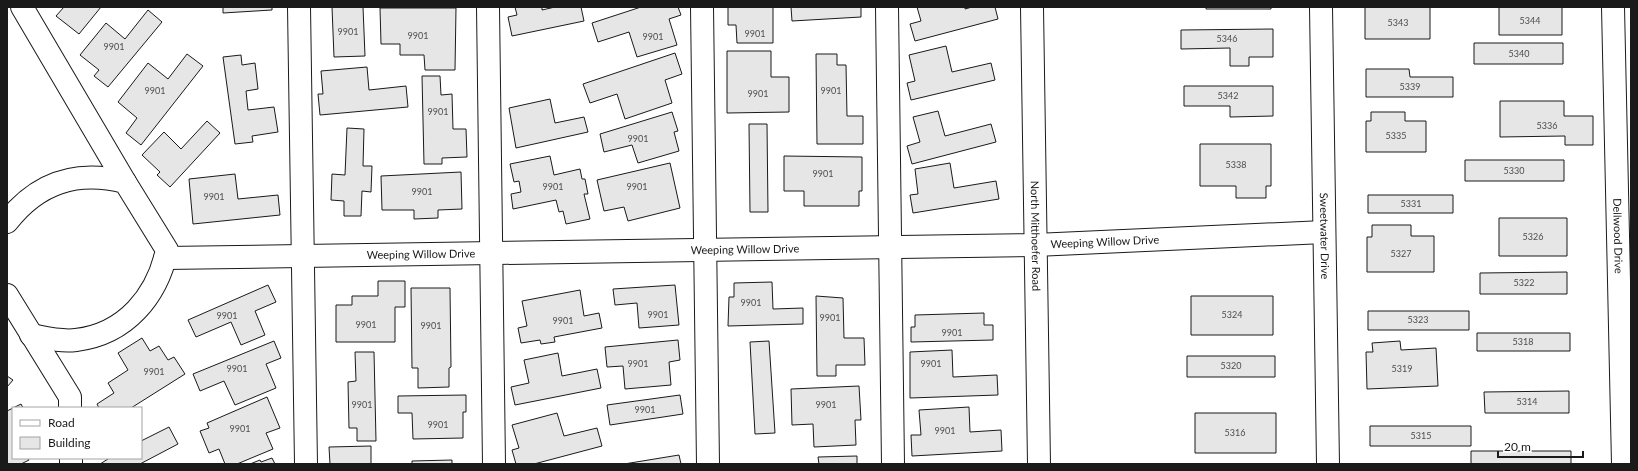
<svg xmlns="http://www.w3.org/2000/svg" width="1638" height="471" viewBox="0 0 1638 471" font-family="Lato,sans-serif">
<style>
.building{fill:#e6e6e6;stroke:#1a1a1a}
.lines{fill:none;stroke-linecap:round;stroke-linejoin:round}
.minor-casing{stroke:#1a1a1a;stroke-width:24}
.major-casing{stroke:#1a1a1a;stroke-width:24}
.minor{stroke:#fff;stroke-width:22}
.major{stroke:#fff;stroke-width:22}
.labels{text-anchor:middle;stroke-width:3;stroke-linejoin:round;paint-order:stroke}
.number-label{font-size:9px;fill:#4d4d4d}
.street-label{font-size:11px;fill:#1a1a1a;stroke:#fff}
</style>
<rect width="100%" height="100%" fill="#fff"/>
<!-- building -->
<path class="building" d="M 64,7 L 101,7 L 79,34 L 56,16 Z
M 223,7 L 272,7 L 272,10 L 223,13 Z
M 332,7 L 363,7 L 365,56 L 334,57 Z
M 515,7 L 542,7 L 542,10 L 555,7 L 581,7 L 584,21 L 512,36 L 508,17 L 517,15 Z
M 641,7 L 678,7 L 681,15 L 669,19 L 677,45 L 637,57 L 629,32 L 598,42 L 592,23 Z
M 728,7 L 773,7 L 773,43 L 737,43 L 736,25 L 728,25 Z
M 791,7 L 861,7 L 861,17 L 792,21 Z
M 917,7 L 965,7 L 965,9 L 972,7 L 995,7 L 998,19 L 915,41 L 910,24 L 921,21 Z
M 1206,7 L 1271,7 L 1271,9 L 1206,9 Z
M 1365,7 L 1430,7 L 1430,39 L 1365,39 Z
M 1499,7 L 1562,7 L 1562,35 L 1499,35 Z
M 380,8 L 456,8 L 455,70 L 425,70 L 424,55 L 400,55 L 400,44 L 381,44 Z
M 148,10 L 162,22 L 108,87 L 94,76 L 99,70 L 80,55 L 106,23 L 125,39 Z
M 1273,29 L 1273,57 L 1249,57 L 1249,66 L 1230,66 L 1230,48 L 1181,49 L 1181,30 Z
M 1474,43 L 1563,43 L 1563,64 L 1474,64 Z
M 946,46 L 952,72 L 991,63 L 995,80 L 911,100 L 907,83 L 915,81 L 909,55 Z
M 727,51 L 771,51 L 771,77 L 789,77 L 789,112 L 727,113 Z
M 675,53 L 682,74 L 665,80 L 672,103 L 625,119 L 617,94 L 590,103 L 583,84 Z
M 187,54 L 203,66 L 141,145 L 126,133 L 137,118 L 118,102 L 148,63 L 168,79 Z
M 816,54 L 837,54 L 837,65 L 846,65 L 847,116 L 863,116 L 863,144 L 817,144 Z
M 241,55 L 242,65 L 255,63 L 258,89 L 246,91 L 248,110 L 274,107 L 278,132 L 252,136 L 253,142 L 235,144 L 223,57 Z
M 367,67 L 369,90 L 406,86 L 408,107 L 320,115 L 318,94 L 323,94 L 321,71 Z
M 1366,69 L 1409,69 L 1410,77 L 1453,77 L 1453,97 L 1366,97 Z
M 422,76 L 440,76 L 441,95 L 452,94 L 453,129 L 466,129 L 467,157 L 442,158 L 442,164 L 424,164 Z
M 1184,86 L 1273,86 L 1273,116 L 1230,117 L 1230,106 L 1184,106 Z
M 550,99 L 555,123 L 584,117 L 588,132 L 516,148 L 509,108 Z
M 1500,101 L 1564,101 L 1564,116 L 1593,116 L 1593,145 L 1565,145 L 1565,136 L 1500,137 Z
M 938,111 L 945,136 L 991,124 L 996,142 L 912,164 L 907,146 L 920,142 L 913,117 Z
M 672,112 L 678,131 L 674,132 L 679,151 L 638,163 L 632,145 L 604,152 L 600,134 Z
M 1371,112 L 1405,112 L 1405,121 L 1426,121 L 1426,152 L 1366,152 L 1366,121 L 1371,121 Z
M 207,121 L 220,133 L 170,187 L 157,175 L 160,172 L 142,155 L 164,132 L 181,149 Z
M 749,124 L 767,124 L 768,212 L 750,212 Z
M 347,128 L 364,129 L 363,166 L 372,166 L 371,192 L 362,191 L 361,216 L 344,216 L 344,201 L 331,200 L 332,174 L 345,175 Z
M 1200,144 L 1271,144 L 1271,186 L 1266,186 L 1266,198 L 1236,198 L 1236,186 L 1200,186 Z
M 550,156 L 554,175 L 580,169 L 582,179 L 585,179 L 588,194 L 584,194 L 590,219 L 566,224 L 563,211 L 559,212 L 556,200 L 513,209 L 511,194 L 521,192 L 519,181 L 514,182 L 510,164 Z
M 784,156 L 862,157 L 862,191 L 859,191 L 859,206 L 804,206 L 804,191 L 784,191 Z
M 1465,160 L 1564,160 L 1564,181 L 1465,181 Z
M 670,163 L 680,208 L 628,221 L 624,207 L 604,211 L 597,180 Z
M 950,163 L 954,188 L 996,181 L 999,199 L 913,213 L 910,195 L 918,194 L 915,169 Z
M 461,172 L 462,209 L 438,210 L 438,218 L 414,219 L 414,210 L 382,210 L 381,176 Z
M 235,174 L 238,199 L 278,195 L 280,215 L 193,224 L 189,179 Z
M 1368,195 L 1453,195 L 1453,213 L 1368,213 Z
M 1499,218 L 1567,218 L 1567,256 L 1499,256 Z
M 1372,225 L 1411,225 L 1411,236 L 1434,236 L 1434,272 L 1367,272 L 1367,237 L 1372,237 Z
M 1567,272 L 1567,294 L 1480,294 L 1480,273 Z
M 378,281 L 405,281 L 405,307 L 395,307 L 395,342 L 336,342 L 336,305 L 352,305 L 352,296 L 378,296 Z
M 772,282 L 773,309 L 803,308 L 803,324 L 728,326 L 729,297 L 734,297 L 734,283 Z
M 268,285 L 276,302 L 255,311 L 265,335 L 241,345 L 231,322 L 196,337 L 188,320 Z
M 675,285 L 679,325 L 639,328 L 637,303 L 615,305 L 613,289 Z
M 411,288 L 450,288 L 451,367 L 449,368 L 449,387 L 418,388 L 418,368 L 412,368 Z
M 580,290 L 584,316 L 599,313 L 602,328 L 554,337 L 555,342 L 541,344 L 540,340 L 521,343 L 518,328 L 527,326 L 522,301 Z
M 816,296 L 843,298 L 844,338 L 864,338 L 865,365 L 836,365 L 836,376 L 817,376 Z
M 1191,296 L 1273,296 L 1273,335 L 1191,335 Z
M 1368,311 L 1469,311 L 1469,330 L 1368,330 Z
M 984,313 L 984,325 L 993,325 L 993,340 L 911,342 L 911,327 L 915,327 L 915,315 Z
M 1477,333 L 1570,333 L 1570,351 L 1477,351 Z
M 142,338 L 150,351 L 159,346 L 168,360 L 174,357 L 185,374 L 131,408 L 99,408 L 97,404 L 114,393 L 108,383 L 128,370 L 118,353 Z
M 678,340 L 680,360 L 669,362 L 671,385 L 625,389 L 623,366 L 607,367 L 605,347 Z
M 274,341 L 281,358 L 266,364 L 276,388 L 235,405 L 224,381 L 200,391 L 193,374 Z
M 769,341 L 775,433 L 755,434 L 750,342 Z
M 1400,341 L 1401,350 L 1436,348 L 1438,386 L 1367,389 L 1366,352 L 1373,352 L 1372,343 Z
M 952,350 L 953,377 L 997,375 L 998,395 L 910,398 L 910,352 Z
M 355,352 L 374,352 L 376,441 L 357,441 L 357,428 L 349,428 L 348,382 L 356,381 Z
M 558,353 L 562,376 L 597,369 L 601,388 L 515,405 L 511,387 L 529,383 L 524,360 Z
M 1187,356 L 1275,356 L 1275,377 L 1187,377 Z
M 7,376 L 13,380 L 7,387 Z
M 859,386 L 861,420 L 855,420 L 856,445 L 814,447 L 813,424 L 792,425 L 791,389 Z
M 1569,391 L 1569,413 L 1485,413 L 1484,392 Z
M 466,395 L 466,412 L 463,412 L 463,438 L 413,439 L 412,413 L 398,413 L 398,396 Z
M 680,395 L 683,414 L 610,425 L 607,405 Z
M 267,397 L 280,428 L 266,433 L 273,449 L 237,464 L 225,464 L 219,449 L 209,453 L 200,431 L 209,428 L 207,423 Z
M 21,404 L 23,408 L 13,408 L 13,458 L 28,458 L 29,460 L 21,464 L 7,464 L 7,411 Z
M 969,407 L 970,432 L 1001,430 L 1002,451 L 912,456 L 911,435 L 921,435 L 919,410 Z
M 557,413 L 564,436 L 597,428 L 602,446 L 534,464 L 516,464 L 512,450 L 519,448 L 512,425 Z
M 1195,413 L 1276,413 L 1276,453 L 1195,453 Z
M 1370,426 L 1471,426 L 1471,446 L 1370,446 Z
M 169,427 L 178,444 L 140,464 L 100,464 L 108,459 L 107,458 L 141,458 L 141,441 Z
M 371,446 L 371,464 L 330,464 L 329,447 Z
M 1471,451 L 1571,451 L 1571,464 L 1471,464 Z
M 679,455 L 681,464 L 624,464 Z
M 857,456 L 857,464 L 819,464 L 818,457 Z
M 272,458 L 275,464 L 250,464 L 260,460 L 261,462 Z
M 452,460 L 452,464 L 412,464 L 412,461 Z"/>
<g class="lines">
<defs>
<g id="minor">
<path d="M 22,7 L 125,182"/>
<path d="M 299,7 L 306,464"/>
<path d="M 488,7 L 494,464"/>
<path d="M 702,7 L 708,464"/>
<path d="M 887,7 L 893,464"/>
<path id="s1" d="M 1321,7 L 1328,464"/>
<path id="s2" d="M 1613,7 L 1623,464"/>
<path d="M 7,222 C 38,182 77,170 125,182 L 167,250 C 157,296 126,334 76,340 C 61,342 46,338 31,335"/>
<path id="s3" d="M 165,258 L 1035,245 L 1324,232"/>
<path d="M 7,295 L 70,397 L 70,408"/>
<path d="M 71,458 L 71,464"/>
</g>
<g id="major">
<path id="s4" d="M 1032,7 L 1039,464"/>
</g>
</defs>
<!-- minor casing -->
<use href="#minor" class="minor-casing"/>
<!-- major casing -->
<use href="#major" class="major-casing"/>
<!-- minor -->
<use href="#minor" class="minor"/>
<!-- major -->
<use href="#major" class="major"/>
</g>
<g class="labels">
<!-- number labels -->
<g class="number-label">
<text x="1530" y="24">5344</text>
<text x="1398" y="26">5343</text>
<text x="348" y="35">9901</text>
<text x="755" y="37">9901</text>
<text x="418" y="39">9901</text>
<text x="653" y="40">9901</text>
<text x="1227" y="42">5346</text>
<text x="114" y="50">9901</text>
<text x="1519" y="57">5340</text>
<text x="1410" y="90">5339</text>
<text x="155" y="94">9901</text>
<text x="831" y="94">9901</text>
<text x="758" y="97">9901</text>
<text x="1228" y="99">5342</text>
<text x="438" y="115">9901</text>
<text x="1547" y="129">5336</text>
<text x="1396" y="139">5335</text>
<text x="638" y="142">9901</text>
<text x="1236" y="168">5338</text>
<text x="1514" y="174">5330</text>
<text x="823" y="177">9901</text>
<text x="553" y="190">9901</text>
<text x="637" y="190">9901</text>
<text x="422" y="195">9901</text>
<text x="214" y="200">9901</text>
<text x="1411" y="207">5331</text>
<text x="1533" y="240">5326</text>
<text x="1401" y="257">5327</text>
<text x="1524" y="286">5322</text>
<text x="751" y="306">9901</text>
<text x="658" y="318">9901</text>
<text x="1232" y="318">5324</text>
<text x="227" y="319">9901</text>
<text x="830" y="321">9901</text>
<text x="1418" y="323">5323</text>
<text x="563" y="324">9901</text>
<text x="366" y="328">9901</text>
<text x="431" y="329">9901</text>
<text x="952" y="336">9901</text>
<text x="1523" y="345">5318</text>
<text x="638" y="367">9901</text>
<text x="931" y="367">9901</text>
<text x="1231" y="369">5320</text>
<text x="237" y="372">9901</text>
<text x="1402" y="372">5319</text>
<text x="154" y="375">9901</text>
<text x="1527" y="405">5314</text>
<text x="362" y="408">9901</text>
<text x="826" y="408">9901</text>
<text x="645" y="413">9901</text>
<text x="438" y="428">9901</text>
<text x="240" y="432">9901</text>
<text x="945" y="434">9901</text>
<text x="1235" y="436">5316</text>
<text x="1421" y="439">5315</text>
</g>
<!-- street labels -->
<g class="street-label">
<text dy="4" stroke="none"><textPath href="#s1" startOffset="229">Sweetwater Drive</textPath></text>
<text dy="4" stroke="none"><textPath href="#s2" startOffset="229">Dellwood Drive</textPath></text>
<text dy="4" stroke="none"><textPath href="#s4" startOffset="229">North Mitthoefer Road</textPath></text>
<text dy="4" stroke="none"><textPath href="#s3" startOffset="940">Weeping Willow Drive</textPath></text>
<text dy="4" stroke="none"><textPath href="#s3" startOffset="580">Weeping Willow Drive</textPath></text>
<text dy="4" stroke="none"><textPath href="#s3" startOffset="256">Weeping Willow Drive</textPath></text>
</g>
</g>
<!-- border -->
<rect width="1638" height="471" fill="none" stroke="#1a1a1a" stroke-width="16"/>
<!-- legend -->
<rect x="12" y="407" width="130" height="52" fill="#ffffff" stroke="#a3a3a3"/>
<rect x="20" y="420" width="20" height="6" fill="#ffffff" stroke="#a3a3a3"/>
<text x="48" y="427" font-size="12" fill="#1a1a1a">Road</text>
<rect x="20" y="437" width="20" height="12" fill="#e6e6e6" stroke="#a3a3a3"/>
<text x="48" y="447" font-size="12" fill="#1a1a1a">Building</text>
<!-- scale -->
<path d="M1498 451v6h85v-6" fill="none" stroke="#1a1a1a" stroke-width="2"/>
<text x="1504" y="451" font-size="12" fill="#1a1a1a" stroke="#ffffff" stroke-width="3" paint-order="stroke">20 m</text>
</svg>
